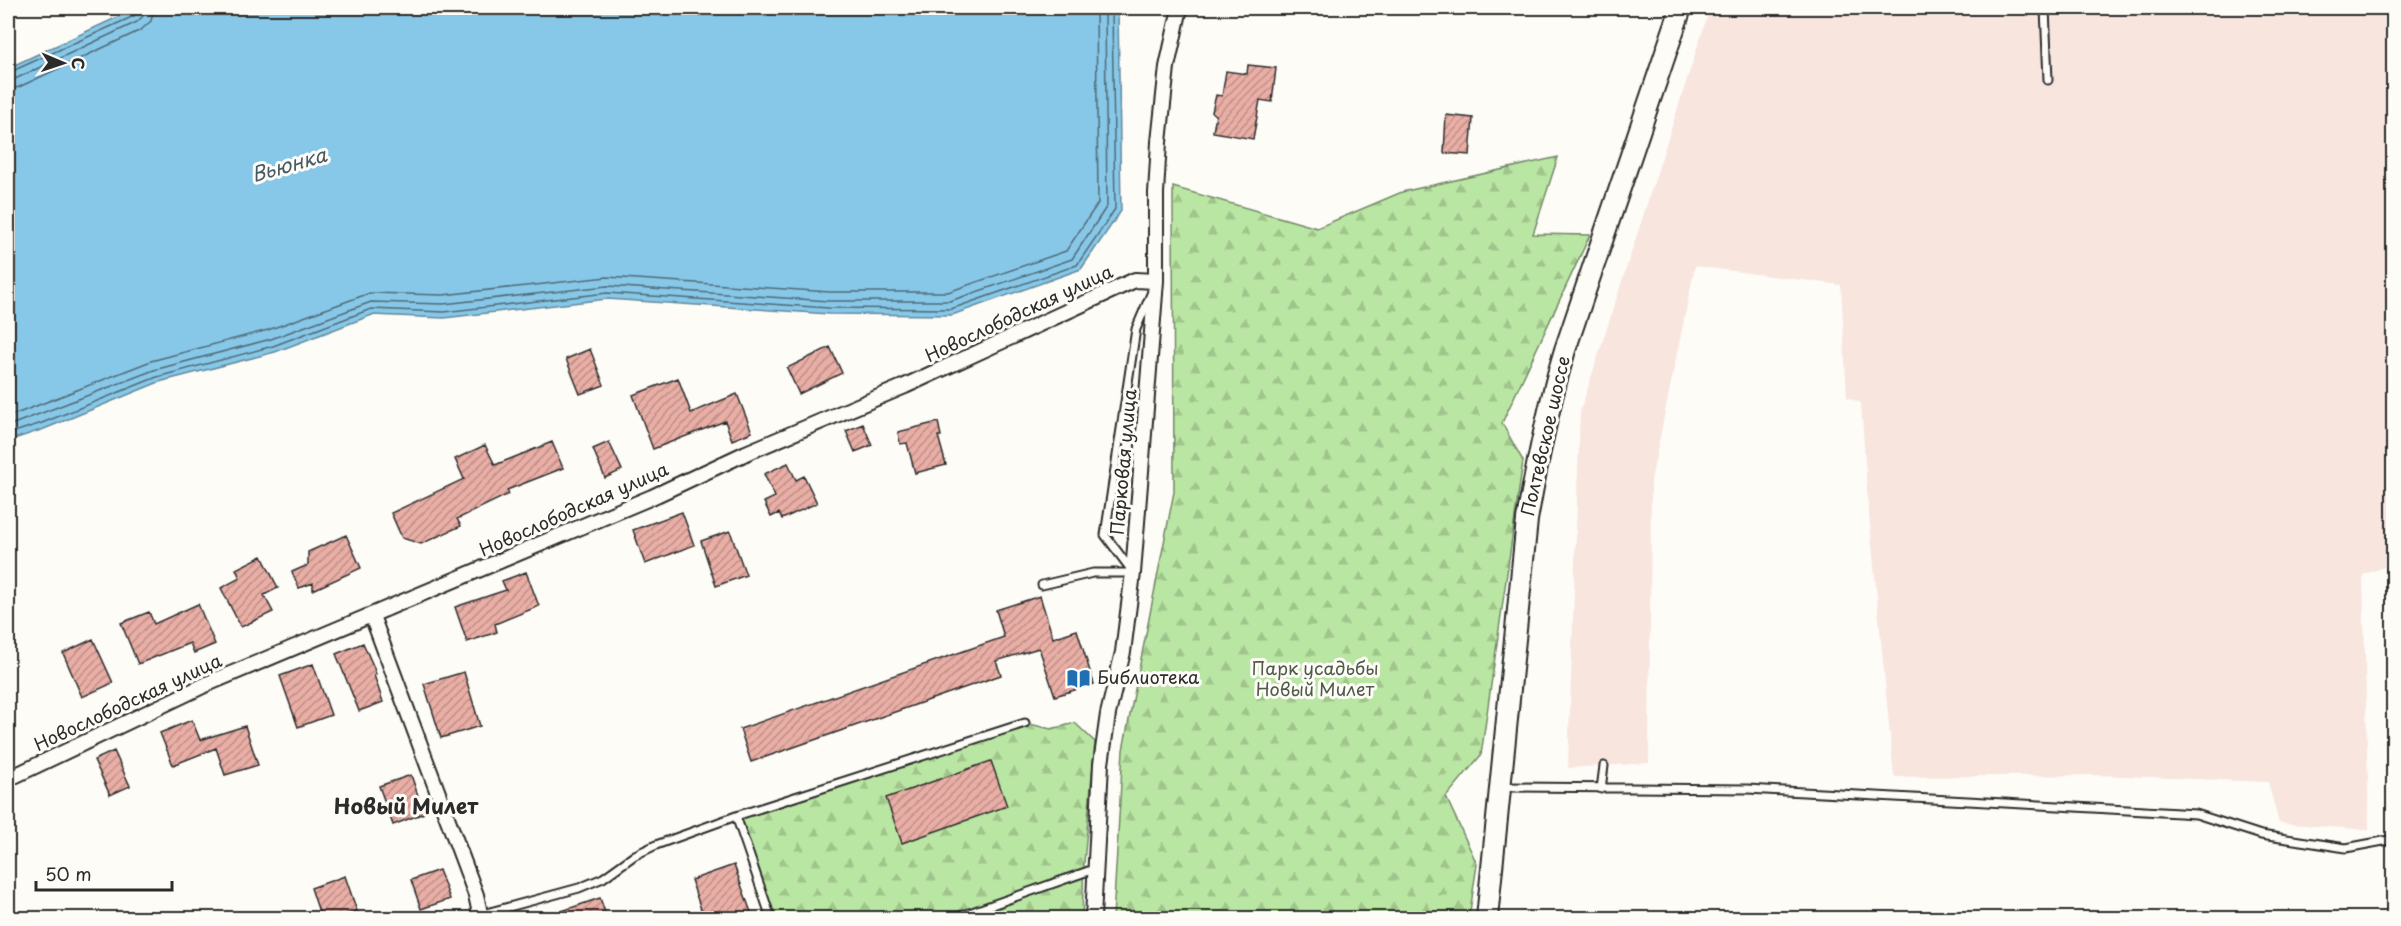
<svg xmlns="http://www.w3.org/2000/svg" width="2401" height="926" viewBox="0 0 2401 926" font-family="'Playpen Sans',sans-serif">
<style>
.built{fill:#f7e5de}
.forest{fill:url(#forest-firs);stroke:#728867;stroke-width:1.5}
.water{fill:#87c8e8;stroke:#62899c;stroke-width:1.5}
.lines{fill:none;stroke-linecap:round;stroke-linejoin:round}
.shore{stroke:#506a77;stroke-width:1.5}
.building{fill:url(#building-hatch);stroke:#2b2b2b;stroke-width:1.5}
.lane-casing{stroke:#2b2b2b;stroke-width:11}
.street-casing{stroke:#2b2b2b;stroke-width:18}
.secondary-casing{stroke:#2b2b2b;stroke-width:24}
.lane{stroke:#fdfcf7;stroke-width:7}
.street{stroke:#fdfcf7;stroke-width:14}
.secondary{stroke:#fdfcf7;stroke-width:20}
.labels{text-anchor:middle;stroke-width:6;stroke-linejoin:round;paint-order:stroke}
.street-label{font-size:18px;fill:#2b2b2b;stroke:#fdfcf7}
.park-label{font-size:18px;fill:#4f5a49;stroke:#fdfcf7}
.poi-label{font-size:18px;fill:#2b2b2b;stroke:#fdfcf7;text-anchor:start}
.water-label{font-size:20px;font-style:italic;fill:#475a64;stroke:#fdfcf7}
.quarter-label{font-size:21px;font-weight:bold;fill:#2b2b2b;stroke:#fdfcf7}
</style>
<defs>
<pattern id="forest-firs" width="22" height="20" patternUnits="userSpaceOnUse" patternTransform="scale(1.5)"><rect width="22" height="20" fill="#bae6a3"/><path d="M5 1l3.5 6h-7zM16 11l3.5 6h-7z" fill="#a0c58c"/></pattern>
<pattern id="building-hatch" width="6" height="6" patternUnits="userSpaceOnUse" patternTransform="scale(1.5)"><rect width="6" height="6" fill="#e9aea5"/><path d="M-1 1l2-2M0 6l6-6M5 7l2-2" fill="none" stroke="#bd8e87"/></pattern>
</defs>
<rect width="100%" height="100%" fill="#fdfcf7"/>
<filter id="ink" filterUnits="userSpaceOnUse"><feTurbulence type="fractalNoise" baseFrequency=".0167" numOctaves="2"/><feDisplacementMap in="SourceGraphic" scale="12" xChannelSelector="R" yChannelSelector="G"/><feConvolveMatrix kernelMatrix="1 2 1 2 8 2 1 2 1" color-interpolation-filters="sRGB"/></filter>
<g filter="url(#ink)">
<!-- built -->
<path class="built" d="M 1710,8 L 2393,8 L 2394,563 L 2363,575 L 2369,830 L 2279,823 L 2268,782 L 2099,775 L 1894,777 L 1868,503 L 1861,403 L 1847,397 L 1841,285 L 1695,266 L 1651,480 L 1649,763 L 1568,768 L 1580,412 Z"/>
<!-- forest -->
<path class="forest" d="M 1558,157 L 1533,234 L 1590,235 L 1502,423 L 1523,461 L 1481,755 L 1446,797 L 1477,864 L 1469,918 L 1113,918 L 1123,750 L 1174,492 L 1173,187 L 1317,228 L 1402,192 Z
M 1025,723 L 1051,729 L 1075,723 L 1095,742 L 1084,863 L 1082,918 L 771,918 L 736,816 Z"/>
<!-- water -->
<path class="water" d="M 137,8 L 1118,8 L 1121,211 L 1081,269 L 952,315 L 829,314 L 607,299 L 444,318 L 372,315 L 275,352 L 159,382 L 44,429 L 8,441 L 8,68 Z"/>
<g class="lines">
<!-- shore -->
<path class="shore" d="M 8,73 L 134,16 L 138,8
M 8,80 L 15,79 L 137,22 L 143,16 L 145,8
M 8,90 L 19,87 L 141,30 L 151,21 L 154,8
M 8,417 L 151,361 L 268,330 L 370,293 L 443,295 L 607,277 L 830,292 L 948,292 L 1066,251 L 1098,203 L 1096,8
M 8,426 L 154,370 L 271,339 L 371,302 L 443,304 L 607,286 L 829,301 L 950,301 L 1072,259 L 1107,206 L 1105,8
M 8,434 L 42,423 L 157,377 L 273,346 L 371,309 L 444,312 L 607,293 L 829,308 L 951,309 L 1077,265 L 1115,209 L 1112,8"/>
</g>
<!-- building -->
<path class="building" d="M 1248,65 L 1276,68 L 1272,102 L 1260,100 L 1253,139 L 1213,132 L 1216,115 L 1212,112 L 1216,95 L 1222,96 L 1226,71 L 1247,74 Z
M 1446,115 L 1473,118 L 1470,155 L 1444,153 Z
M 830,347 L 842,373 L 799,394 L 787,368 Z
M 590,349 L 604,385 L 580,394 L 566,359 Z
M 678,378 L 691,413 L 737,394 L 752,432 L 732,440 L 725,421 L 653,449 L 633,395 Z
M 938,422 L 941,436 L 938,436 L 946,465 L 915,473 L 907,443 L 900,444 L 898,432 Z
M 863,424 L 872,445 L 855,452 L 846,431 Z
M 552,442 L 563,468 L 507,490 L 509,494 L 457,519 L 461,526 L 421,544 L 402,538 L 391,513 L 464,479 L 455,459 L 485,445 L 495,465 Z
M 609,442 L 622,470 L 605,478 L 593,449 Z
M 788,463 L 796,480 L 804,476 L 817,503 L 782,519 L 779,513 L 771,517 L 764,502 L 775,497 L 764,474 Z
M 682,512 L 694,545 L 645,564 L 633,530 Z
M 730,531 L 746,575 L 716,586 L 701,541 Z
M 346,535 L 361,568 L 313,590 L 313,583 L 299,588 L 292,572 L 308,565 L 308,552 Z
M 262,556 L 278,588 L 264,595 L 273,612 L 241,627 L 221,588 L 240,578 L 236,569 Z
M 526,572 L 539,606 L 495,624 L 497,632 L 467,642 L 455,607 L 506,590 L 502,581 Z
M 1040,596 L 1053,638 L 1077,630 L 1094,684 L 1055,696 L 1039,648 L 996,661 L 1001,675 L 751,762 L 740,729 L 1004,637 L 996,610 Z
M 198,604 L 215,644 L 194,653 L 190,643 L 138,664 L 121,623 L 149,612 L 154,624 Z
M 93,639 L 113,683 L 82,697 L 63,653 Z
M 363,643 L 374,668 L 376,674 L 374,675 L 383,702 L 359,711 L 336,654 Z
M 313,664 L 331,715 L 298,727 L 280,676 Z
M 464,672 L 480,726 L 441,738 L 424,684 Z
M 192,720 L 200,740 L 245,726 L 258,765 L 225,775 L 216,748 L 173,765 L 160,733 Z
M 114,751 L 130,786 L 110,795 L 94,760 Z
M 991,761 L 1007,806 L 902,843 L 886,798 Z
M 411,775 L 424,813 L 393,825 L 379,786 Z
M 734,865 L 753,918 L 704,918 L 691,880 Z
M 439,870 L 450,899 L 421,909 L 411,880 Z
M 345,876 L 357,911 L 335,918 L 321,918 L 311,888 Z
M 600,898 L 607,918 L 547,918 L 547,916 Z"/>
<g class="lines">
<defs>
<path id="lane" d="M 2045,8 L 2048,80
M 1132,571 L 1105,535 L 1136,329 L 1151,294
M 1042,585 L 1093,573 L 1133,573
M 1503,787 L 1748,789 L 2058,806 L 2196,814 L 2261,835 L 2346,848 L 2394,839
M 1601,789 L 1604,766
M 736,816 L 771,918
M 468,918 L 579,888 L 603,878 L 635,855 L 656,845 L 736,816 L 1025,723
M 955,918 L 1094,869"/>
<path id="street" d="M 372,616 L 476,895 L 481,918
M 8,779 L 207,684 L 652,497 L 746,453 L 905,386 L 1135,280 L 1156,281
M 1093,918 L 1101,764 L 1108,714 L 1123,652 L 1133,573 L 1156,281 L 1156,193 L 1159,142 L 1167,67 L 1180,8"/>
<path id="secondary" d="M 1487,918 L 1527,520 C 1537,463 1548,406 1565,350 L 1681,8"/>
</defs>
<!-- lane casing -->
<use href="#lane" class="lane-casing"/>
<!-- street casing -->
<use href="#street" class="street-casing"/>
<!-- secondary casing -->
<use href="#secondary" class="secondary-casing"/>
<!-- lane -->
<use href="#lane" class="lane"/>
<!-- street -->
<use href="#street" class="street"/>
<!-- secondary -->
<use href="#secondary" class="secondary"/>
</g>
</g>
<!-- icons -->
<defs>
<symbol id="library-bare" viewBox="-9 -9 18 18"><path d="M-6-4Q-3-5.5-.7-3.5V5Q-3 3-6 4ZM6-4Q3-5.5 .7-3.5V5Q3 3 6 4Z" fill="#1f6fb2" stroke="#fdfcf7" stroke-width="2.5" paint-order="stroke"/></symbol>
</defs>
<g fill-rule="evenodd">
<use href="#library-bare" x="1062" y="662" width="33" height="33"/>
</g>
<g class="labels">
<!-- street labels -->
<g class="street-label">
<text transform="translate(1019 314) rotate(-25)" y="6">Новослободская улица</text>
<text transform="translate(1546 436) rotate(-77)" y="6">Полтевское шоссе</text>
<text transform="translate(1124 462) rotate(-85)" y="6">Парковая улица</text>
<text transform="translate(574 510) rotate(-24)" y="6">Новослободская улица</text>
<text transform="translate(128 703) rotate(-25)" y="6">Новослободская улица</text>
</g>
<!-- park labels -->
<g class="park-label">
<text x="1315" y="675">Парк усадьбы<tspan x="1315" dy="21">Новый Милет</tspan></text>
</g>
<!-- poi labels -->
<g class="poi-label">
<text x="1097" y="684">Библиотека</text>
</g>
<!-- water labels -->
<g class="water-label">
<text transform="translate(289 165) rotate(-16)" y="7">Вьюнка</text>
</g>
<!-- quarter labels -->
<g class="quarter-label">
<text x="406" y="814">Новый Милет</text>
</g>
</g>
<!-- margin -->
<rect width="2401" height="926" fill="none" stroke="#fdfcf7" stroke-width="30"/>
<rect x="15" y="15" width="2371" height="896" fill="none" stroke="#2b2b2b" stroke-width="2" filter="url(#ink)"/>
<!-- north arrow -->
<g transform="translate(63 63) rotate(92)" stroke="#fdfcf7" stroke-width="4.5" paint-order="stroke">
<path d="M0-4.5L10 22L0 15L-10 22Z" fill="#2b2b2b"/>
<text y="-9" font-size="16" font-weight="bold" text-anchor="middle" fill="#2b2b2b">С</text>
</g>
<!-- scale -->
<path d="M36 881v9h136v-9" fill="none" stroke="#2b2b2b" stroke-width="3"/>
<text x="45" y="881" font-size="18" fill="#2b2b2b" stroke="#fdfcf7" stroke-width="4.5" paint-order="stroke">50 m</text>
</svg>
